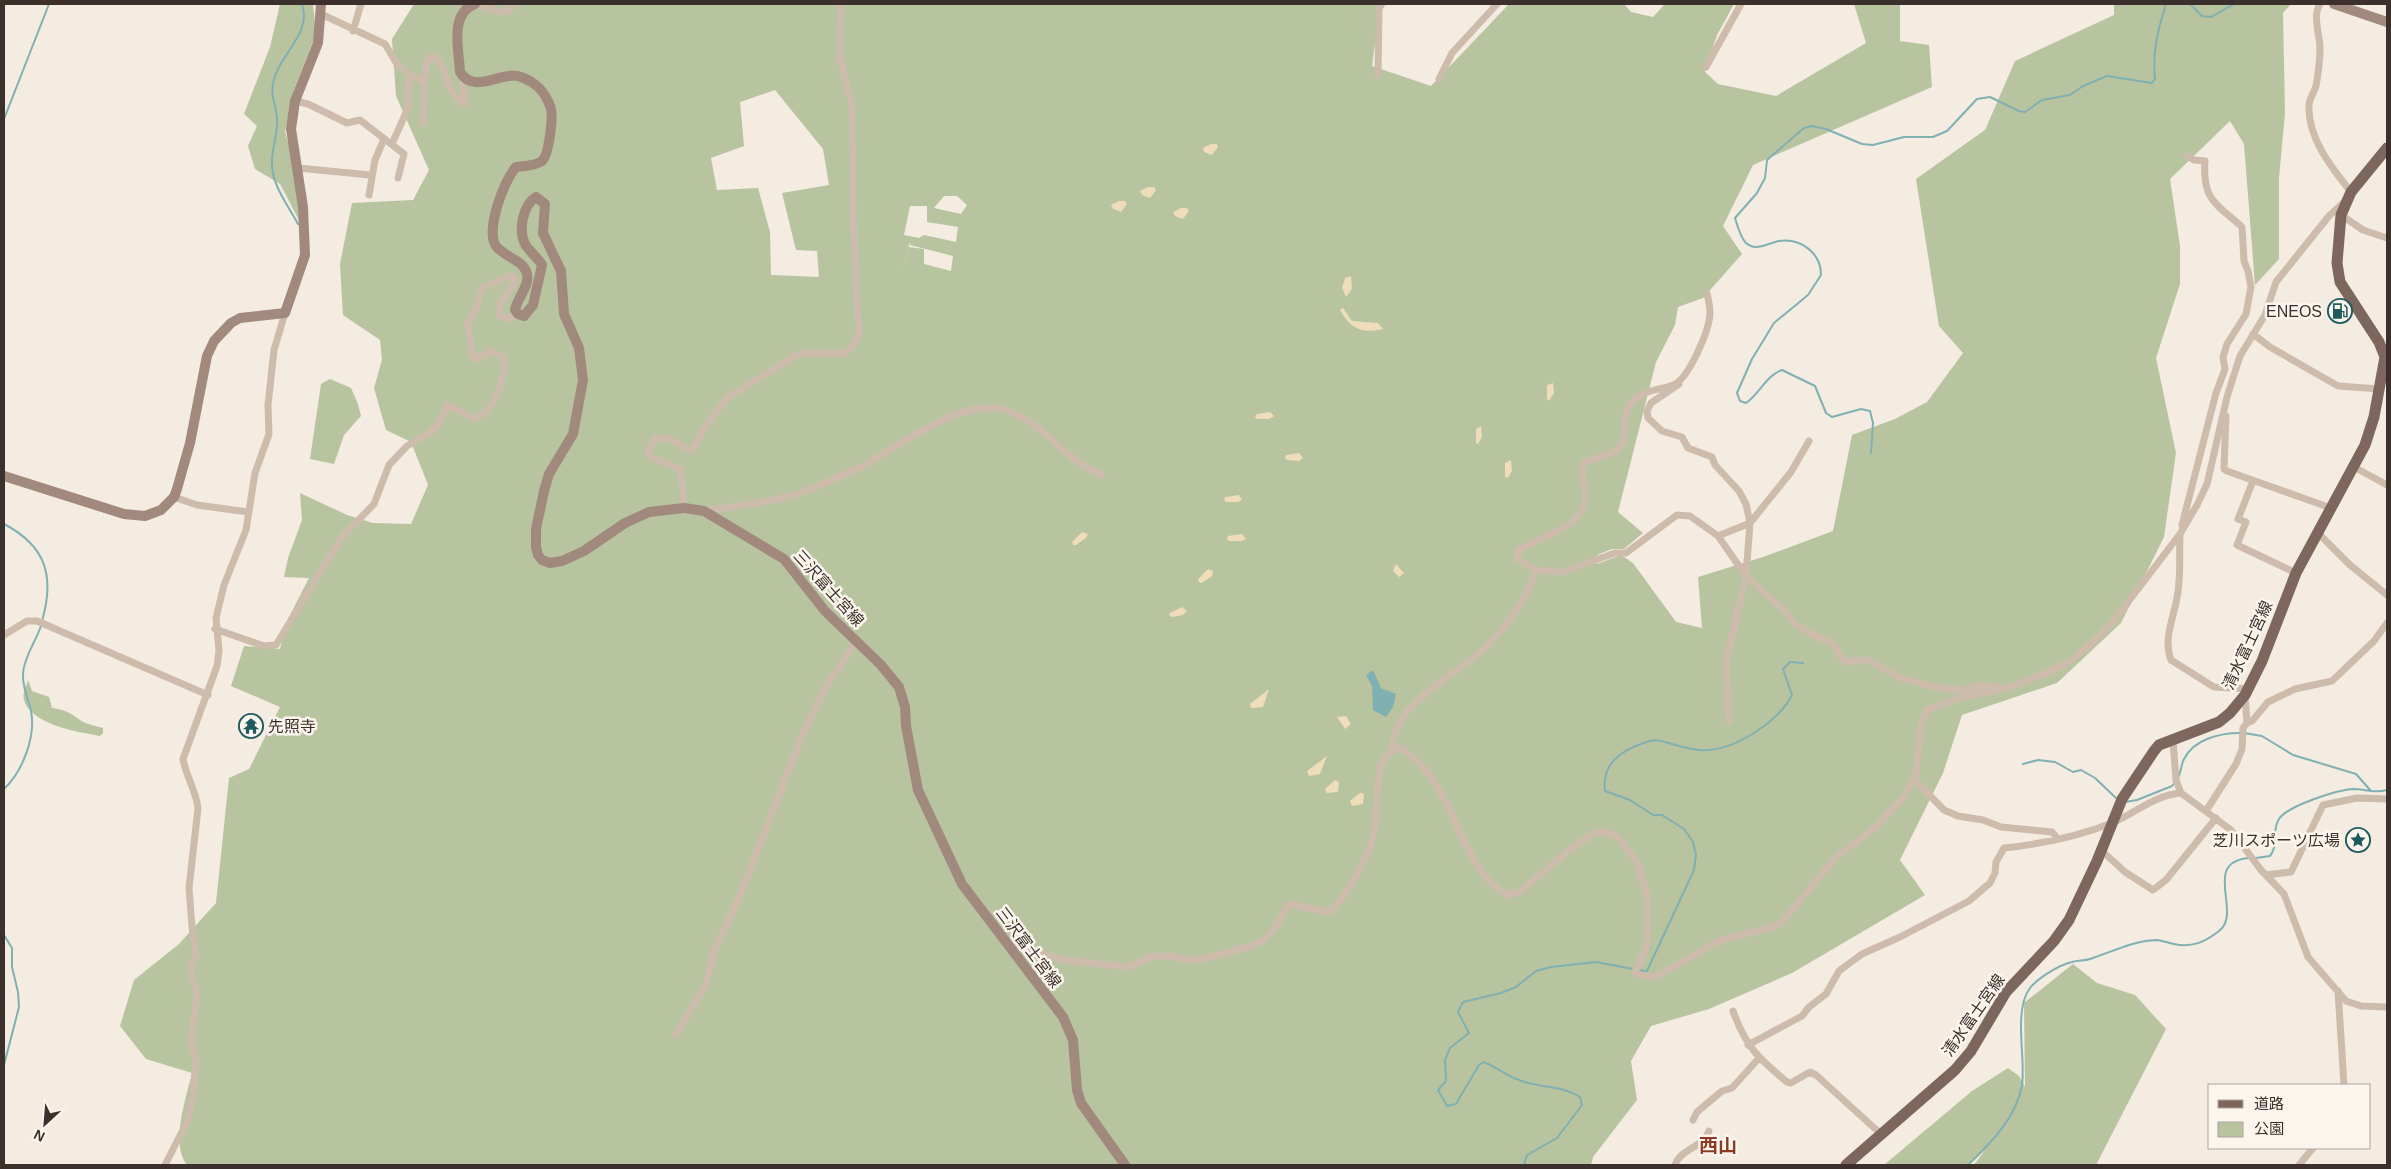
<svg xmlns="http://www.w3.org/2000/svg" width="2391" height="1169" viewBox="0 0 2391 1169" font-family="Arial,'Noto Sans JP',sans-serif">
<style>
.green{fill:#b8c4a0;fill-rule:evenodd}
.sand{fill:#efdcb8}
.water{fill:#7fb0b2}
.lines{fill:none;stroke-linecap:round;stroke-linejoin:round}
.stream{stroke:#7fb0b2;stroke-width:2}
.street{stroke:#cdbbac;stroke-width:7}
.secondary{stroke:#a18a7d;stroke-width:10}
.primary{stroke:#7d675c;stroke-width:11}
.labels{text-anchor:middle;stroke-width:5;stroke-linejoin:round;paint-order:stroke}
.poi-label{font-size:16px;fill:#3b302b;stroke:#fbf5ee;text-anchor:end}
.street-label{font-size:16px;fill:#3b302b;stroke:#fbf5ee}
.quarter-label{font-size:19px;font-weight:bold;fill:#8c3b22;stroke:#fbf5ee}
</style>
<rect width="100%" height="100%" fill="#f4ebe1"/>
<!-- green -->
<path class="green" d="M 280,4 L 313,4 L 316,34 L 295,87 L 285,132 L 296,170 L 299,220 L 280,184 L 255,169 L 248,146 L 257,126 L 244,114 L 270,47 Z
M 414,4 L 1386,4 L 1379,13 L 1372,66 L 1431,86 L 1509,4 L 1624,4 L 1631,12 L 1653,17 L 1665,4 L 1734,4 L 1717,35 L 1705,72 L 1718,84 L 1776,96 L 1866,43 L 1854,4 L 1900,4 L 1900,41 L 1929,45 L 1932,87 L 1753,165 L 1723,226 L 1742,254 L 1703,298 L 1678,307 L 1675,325 L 1656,362 L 1618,512 L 1643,533 L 1624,549 L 1612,549 L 1597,555 L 1597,564 L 1621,555 L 1633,563 L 1676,622 L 1702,628 L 1698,577 L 1763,557 L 1833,531 L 1852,435 L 1895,419 L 1927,402 L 1963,353 L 1939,326 L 1916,179 L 1985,130 L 2015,61 L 2114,15 L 2114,4 L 2291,4 L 2283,13 L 2285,113 L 2279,178 L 2279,259 L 2255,285 L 2244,144 L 2230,121 L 2170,179 L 2180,246 L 2180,284 L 2156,358 L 2176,453 L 2164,537 L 2121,623 L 2057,683 L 1962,715 L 1943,773 L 1900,860 L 1925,895 L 1792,973 L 1709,1009 L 1651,1026 L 1631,1061 L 1637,1100 L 1593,1157 L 1591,1165 L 187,1165 C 170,1144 186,1098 192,1073 L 146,1059 L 120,1026 L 134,980 L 179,944 L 216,903 L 229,778 L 249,769 L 280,707 L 231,686 L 244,646 L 280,649 L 287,621 L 309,578 L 284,577 L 288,558 L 302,520 L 300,493 L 347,515 L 373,523 L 411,524 L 428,485 L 411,442 L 386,430 L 374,388 L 382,360 L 380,340 L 343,315 L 340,264 L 352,203 L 413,200 L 429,170 L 396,96 L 392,39 ZM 775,90 L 823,149 L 829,185 L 782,193 L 796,250 L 817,251 L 819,277 L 771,275 L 770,232 L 758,188 L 717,190 L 711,158 L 744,146 L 740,102 ZM 944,196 L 957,196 L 967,205 L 961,214 L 934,208 ZM 910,206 L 927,206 L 927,222 L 958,227 L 956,242 L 924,235 L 919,238 L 904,235 ZM 910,242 L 910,245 L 953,256 L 951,271 L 924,264 L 924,249 L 909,247 L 901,279 Z
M 330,379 L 351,388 L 358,404 L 361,416 L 344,435 L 334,464 L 310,459 L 321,384 Z
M 28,680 L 32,691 L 49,697 L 52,708 C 65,710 69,712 80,720 C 85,724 96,726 103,728 L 103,733 L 100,736 C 79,732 31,725 24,700 C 22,693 26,687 28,680 Z
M 2073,964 L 2097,983 L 2135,995 L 2166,1029 L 2096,1165 L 1974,1165 L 1985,1150 L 1968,1165 L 1884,1165 L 1972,1091 L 2008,1068 L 2019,1076 L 2025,1087 L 2024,1003 Z"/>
<!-- sand -->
<path class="sand" d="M 1211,144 L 1217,144 L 1218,147 L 1212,155 L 1204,152 L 1203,148 Z
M 1148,187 L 1154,187 L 1156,190 L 1150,198 L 1142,195 L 1140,191 Z
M 1119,201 L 1125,201 L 1127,204 L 1121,212 L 1113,209 L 1111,205 Z
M 1181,208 L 1187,208 L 1189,211 L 1183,219 L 1175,216 L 1173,212 Z
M 1351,276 L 1352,289 L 1346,297 L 1342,288 L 1345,278 Z
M 1343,308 L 1352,321 L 1378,323 L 1383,329 C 1361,334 1351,329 1340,310 Z
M 1553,383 L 1554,393 L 1549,401 L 1547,399 L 1547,385 Z
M 1270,412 L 1274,416 L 1269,419 L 1257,419 L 1255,417 L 1257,414 Z
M 1481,426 L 1482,437 L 1478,444 L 1476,443 L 1476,429 Z
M 1299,453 L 1303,458 L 1299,461 L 1287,460 L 1285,458 L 1286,455 Z
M 1511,460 L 1512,471 L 1508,478 L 1505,477 L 1505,463 Z
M 1239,495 L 1242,500 L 1238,502 L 1226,502 L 1224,500 L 1225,497 Z
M 1082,532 L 1088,534 L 1086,538 L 1076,545 L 1073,545 L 1072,542 Z
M 1242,534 L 1246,539 L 1241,541 L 1229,541 L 1227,539 L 1228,536 Z
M 1396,564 L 1404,573 L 1399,577 L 1393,571 Z
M 1208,569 L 1213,571 L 1212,576 L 1202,583 L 1199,582 L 1198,579 Z
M 1182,607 L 1187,611 L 1183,615 L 1172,617 L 1169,615 L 1170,613 Z
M 1269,689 L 1263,707 L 1251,708 L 1250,704 Z
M 1346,716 L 1351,724 L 1345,729 L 1337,717 Z
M 1327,756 L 1320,774 L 1309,776 L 1307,771 Z
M 1335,780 L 1339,782 L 1338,792 L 1327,793 L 1325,789 Z
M 1360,793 L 1364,794 L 1363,804 L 1352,806 L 1350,801 Z"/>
<!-- water -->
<path class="water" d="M 1373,670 L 1381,688 L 1396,694 L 1393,707 L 1386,717 L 1373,710 L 1372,686 L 1366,675 Z"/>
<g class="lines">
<!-- stream -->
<path class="stream" d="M 2190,4 L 2202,16 L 2211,17 L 2234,4
M 4,119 L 49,4
M 298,224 C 289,207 272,185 272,165 C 271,150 278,135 277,120 C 277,106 269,95 274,79 C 281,53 312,33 302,4
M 1871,453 L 1873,423 L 1870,411 L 1861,409 L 1832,417 L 1826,413 L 1815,386 L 1782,370 C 1767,375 1759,394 1746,403 L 1740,401 L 1737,393 L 1752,359 L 1774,323 L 1808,295 L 1821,275 C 1821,253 1801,238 1779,241 C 1769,243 1756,252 1746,243 C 1741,238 1737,225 1735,218 L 1757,193 L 1765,178 L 1767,160 L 1804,128 L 1812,126 L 1826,129 L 1862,144 L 1873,145 L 1904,137 L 1933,137 L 1947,131 L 1977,99 L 1990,97 L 2019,111 L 2025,112 L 2042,100 L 2070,95 L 2083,86 L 2107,76 L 2152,83 L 2155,79 C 2152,51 2158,30 2166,4
M 4,524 C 46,546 55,576 42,621
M 2244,733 L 2262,736 L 2293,755 L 2356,774 L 2371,791
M 2023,764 L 2038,760 L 2055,762 L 2073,772 L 2081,770 L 2095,778 L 2116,798
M 2178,778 C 2181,772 2181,765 2184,759 C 2194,739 2220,733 2240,733
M 4,789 C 23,771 36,736 31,711 C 28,698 22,686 23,673 C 24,657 36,641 41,626
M 2125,802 L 2137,800 L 2172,786 L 2175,782
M 2256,858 L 2270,856 C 2279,845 2271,831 2279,819 C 2287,806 2337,790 2353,789 C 2366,789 2373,794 2387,790
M 4,935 L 12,948 L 12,967 L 18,992 L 19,1007 L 4,1065
M 1637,970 L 1647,971 L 1694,870 L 1696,855 L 1693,842 L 1684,829 L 1662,815 L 1653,815 L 1630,800 L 1605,791 C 1601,765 1621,750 1644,743 C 1648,742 1651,740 1655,740 C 1670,742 1684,749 1700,750 C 1731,753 1779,722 1792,695 L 1783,669 L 1790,662 L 1803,663
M 1524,1165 L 1527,1155 L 1557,1138 L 1582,1105 L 1580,1097 C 1562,1085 1538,1088 1519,1080 C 1507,1076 1496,1067 1484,1062 L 1479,1065 L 1456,1104 L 1447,1106 L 1438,1090 L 1446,1081 L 1445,1060 L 1450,1048 L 1469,1033 L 1458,1012 L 1463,1002 L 1501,993 L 1516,987 L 1536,971 L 1551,967 L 1596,962 L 1633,969
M 1968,1165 C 1990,1144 2017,1117 2022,1085 C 2026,1058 2013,1011 2030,988 C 2038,978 2059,965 2072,962 C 2078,960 2084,961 2090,959 C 2112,952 2132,941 2156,940 C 2161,940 2168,943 2174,944 C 2192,948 2205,942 2219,931 C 2243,913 2201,862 2249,858"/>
<!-- street -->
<path class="street" d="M 2320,4 C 2312,16 2320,35 2320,48 C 2320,60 2318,75 2316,86 C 2314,92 2310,98 2309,104 C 2307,138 2332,168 2351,192
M 472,5 C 476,6 481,6 485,7 C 496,10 505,18 514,4
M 321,14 L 385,44 L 397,64 L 409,75 L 424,82
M 353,31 L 361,4
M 1706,67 L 1741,4
M 1378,75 L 1379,10 L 1381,4
M 1439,79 L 1452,53 L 1497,4
M 295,101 L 308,104 L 347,123 L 360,120 L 404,154 L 398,178
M 423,123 L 424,82 L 427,61 L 431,57 L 436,57 C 449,72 443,89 464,104 L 463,78
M 392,144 L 408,108 L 409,75
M 298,168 L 370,175
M 369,195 L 375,160 L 384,139
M 2341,215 L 2363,230 L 2387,238
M 1707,293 C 1708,299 1710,306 1710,312 C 1710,329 1689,379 1673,385 C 1658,391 1644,389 1632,402 C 1619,415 1631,437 1619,448 C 1610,456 1594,458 1584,463 C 1578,476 1588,488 1585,501 C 1579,531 1538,536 1518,551 L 1517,559 L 1536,570 L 1562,572 L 1615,553 L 1626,553 L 1677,515 L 1690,516 L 1718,536 L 1746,576 L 1785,611 L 1794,623 L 1815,636 L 1832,643 L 1845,662 L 1868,660 L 1901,678 L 1930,686 L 1963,691 L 1977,685 L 1999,687
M 2253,334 L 2270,347 L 2338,386 L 2380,389
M 1679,384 L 1651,403 L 1647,411 L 1648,418 L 1662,431 L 1682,437 L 1688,448 L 1712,457 L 1715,465 L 1739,491 L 1746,504 L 1750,523 L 1746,576 L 1726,663 L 1729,721
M 2226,416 L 2224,469 L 2227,471 L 2331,508
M 2354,467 L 2387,485
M 2253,481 L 2238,519 L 2246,522 L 2237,545 L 2296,573
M 174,497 L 197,505 L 248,512
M 684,508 L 681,469 L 650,457 L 649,449 L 654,439 L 668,438 L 691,451 L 712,417 L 727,398 L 795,356 L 802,353 L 843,354 L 851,348 L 859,334 L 854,241 L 852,104 L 840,59 L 841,4
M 704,511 C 739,505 779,502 811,489 C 829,481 847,474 863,466 C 900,446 960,397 1005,410 C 1042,421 1065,461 1102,475
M 2182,525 L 2216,393 L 2225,369 L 2223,357 L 2227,344 L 2246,314 L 2251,287 L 2248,271 L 2244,261 L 2242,227 C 2217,204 2202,201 2205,161 L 2194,160 L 2187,156
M 2318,533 L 2350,565 L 2387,595
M 2180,535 C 2179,553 2181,572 2178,591 C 2176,614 2162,637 2171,660 L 2214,687 L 2248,689
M 1718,536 L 1750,523 L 1791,472 L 1809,441
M 215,629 L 264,646 L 276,645 L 341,538 L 374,504 L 389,465 L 407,446 L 431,432 L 438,425 L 448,405 L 474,419 C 496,411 503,382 505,361 L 502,356 L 490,351 L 478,359 L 473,358 C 469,346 472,335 467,324 L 476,309 L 482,288 L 509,276 L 515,278 C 513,295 496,295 500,316 L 507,319 L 518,314
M 4,635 L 27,621 L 37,621 L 208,695
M 2247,723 L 2252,721 L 2268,702 L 2295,689 L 2332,681 L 2374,641 L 2387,623
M 2173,740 L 2176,780 L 2181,793 L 2231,830 L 2261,870 L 2284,894 L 2308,957 L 2346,1001 L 2361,1006 L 2387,1007
M 1393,749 C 1388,708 1455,675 1481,652 C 1501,634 1530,596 1536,570
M 1913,778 L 1944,810 L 1958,816 L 1983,820 L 2001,827 L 2052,832 L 2058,839
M 2206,811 L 2236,764 L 2242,749 L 2243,728 L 2247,723 L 2245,695
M 2102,851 L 2125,872 L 2153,890 L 2166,880 L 2216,818
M 2266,875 L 2291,872 L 2323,805 L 2357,798 L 2387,799
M 1010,947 L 1019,947 L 1063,960 L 1129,967 L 1150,957 L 1166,956 L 1193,960 L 1207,958 L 1251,946 L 1264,940 L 1275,928 L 1289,904 L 1324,911 L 1333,910 C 1351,887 1370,857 1375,827 C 1378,807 1376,786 1381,765 C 1385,756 1390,750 1400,748 C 1456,779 1458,871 1508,895 L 1520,892 L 1568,851 L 1594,833 L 1607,832 L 1618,837 L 1637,862 L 1647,895 L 1647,945 L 1635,972 L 1640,975 L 1655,977 L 1721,940 L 1772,927 L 1783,921 L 1836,857 L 1874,829 L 1903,798 L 1916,773 L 1921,725 L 1927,710 L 1966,696 L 2007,688 L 2049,672 L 2069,662 L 2091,644 L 2112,623 L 2180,534 L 2197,505 L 2207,484 L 2227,397 L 2240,356 L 2265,315 L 2276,282 L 2329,216 L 2343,203
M 2338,991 L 2344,1085
M 1733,1011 C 1746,1047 1758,1058 1787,1082 L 1791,1083 L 1810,1072 L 1816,1075 L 1882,1135
M 676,1035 L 706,984 L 715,948 L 740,896 L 802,736 L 823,691 L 857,641
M 1748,1045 L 1802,1016 L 1809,1007 L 1826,994 L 1839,971 L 1862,954 L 1900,937 L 1969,901 L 1990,883 L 1995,873 L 1996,862 L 2004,848 C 2041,844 2077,837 2112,823 C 2136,813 2154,795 2181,793
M 1693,1120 L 1697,1112 L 1722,1091 L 1732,1088 L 1759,1058
M 165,1165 L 187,1122 L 193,1098 L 196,1059 L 191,1043 L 197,995 L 190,969 L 196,956 L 192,927 L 189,888 L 198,808 C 196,791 186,776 183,759 L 217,666 L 219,651 L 216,618 L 224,585 L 246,530 L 255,473 L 269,434 L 268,405 L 274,350 L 285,313
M 1675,1165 C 1681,1148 1703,1148 1709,1131
M 2299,1165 L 2313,1148"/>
<!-- secondary -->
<path class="secondary" d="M 475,4 C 449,13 459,50 460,72 C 472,91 491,78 509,76 C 518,74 530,80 537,86 C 543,91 549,101 551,109 C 553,118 549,155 542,161 C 535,166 524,166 516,167 C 504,180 485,231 496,246 C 504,257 524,260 527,274 C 530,286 517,298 515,310 L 518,314 L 524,316 L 533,305 L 542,265 C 538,258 529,251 525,244 C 518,230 523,205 536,197 L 545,204 L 543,233 L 561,271 L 564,314 L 579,348 L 583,380 L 573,434 L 549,474 L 544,491 L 536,529 L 536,547 L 538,555 L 542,560 L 550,563 L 562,561 L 584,551 L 625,523 L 649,512 L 684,508 L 704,511 L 784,559 L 825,611 L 881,665 L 899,687 L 905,707 L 906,726 L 918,790 L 962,884 L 1063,1017 L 1073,1040 L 1077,1090 L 1081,1103 L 1125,1165
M 2334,4 L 2387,22
M 4,476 L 124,514 L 145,516 L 161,510 L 174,497 L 177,489 L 190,443 L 207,356 L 214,341 L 231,323 L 240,318 L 285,313 L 305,255 L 303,207 L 291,129 L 295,101 L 318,43 L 321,4"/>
<!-- primary -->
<path class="primary" d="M 1846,1165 L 1955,1070 L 1971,1051 L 2006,992 L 2054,941 L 2069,920 L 2097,861 L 2122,799 L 2154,751 L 2159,745 L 2219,722 L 2230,713 L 2245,695 L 2262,661 L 2296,573 L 2365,445 L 2374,417 L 2385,357 L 2379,342 L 2340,282 L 2337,263 L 2341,215 L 2351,192 L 2387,148"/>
</g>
<!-- icons -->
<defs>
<symbol id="fuel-ring" viewBox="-11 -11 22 22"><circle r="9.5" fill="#fbf5ee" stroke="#1f5a5e" stroke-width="1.5"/><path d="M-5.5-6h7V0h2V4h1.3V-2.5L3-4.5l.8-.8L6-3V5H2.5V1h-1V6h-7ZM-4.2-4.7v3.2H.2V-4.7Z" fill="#1f5a5e"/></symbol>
<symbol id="temple-ring" viewBox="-11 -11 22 22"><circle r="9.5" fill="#fbf5ee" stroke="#1f5a5e" stroke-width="1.5"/><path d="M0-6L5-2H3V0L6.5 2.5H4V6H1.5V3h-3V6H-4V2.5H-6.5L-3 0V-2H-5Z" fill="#1f5a5e"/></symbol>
<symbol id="sight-ring" viewBox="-11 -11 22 22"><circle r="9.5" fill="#fbf5ee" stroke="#1f5a5e" stroke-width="1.5"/><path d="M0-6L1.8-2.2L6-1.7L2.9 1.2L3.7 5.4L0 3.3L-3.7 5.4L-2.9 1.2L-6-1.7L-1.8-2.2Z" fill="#1f5a5e"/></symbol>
</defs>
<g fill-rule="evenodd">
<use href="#fuel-ring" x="2326" y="297" width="28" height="28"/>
<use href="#temple-ring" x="237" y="712" width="28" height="28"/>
<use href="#sight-ring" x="2344" y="826" width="28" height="28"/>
</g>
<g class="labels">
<!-- poi labels -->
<g class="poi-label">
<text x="2322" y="317">ENEOS</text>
<text x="268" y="732" text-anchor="start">先照寺</text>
<text x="2340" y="846">芝川スポーツ広場</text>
</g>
<!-- street labels -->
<g class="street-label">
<text transform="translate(829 588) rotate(48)" y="6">三沢富士宮線</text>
<text transform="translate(2247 645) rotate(-65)" y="6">清水富士宮線</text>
<text transform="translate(1029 947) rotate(53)" y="6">三沢富士宮線</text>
<text transform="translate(1973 1015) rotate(-55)" y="6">清水富士宮線</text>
</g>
<!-- quarter labels -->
<g class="quarter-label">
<text x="1718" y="1152">西山</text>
</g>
</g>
<!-- border -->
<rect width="2391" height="1169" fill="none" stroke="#3b302b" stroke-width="10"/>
<!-- legend -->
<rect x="2208" y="1084" width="162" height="65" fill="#fbf5ee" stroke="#aea6a0"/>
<rect x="2218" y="1100" width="25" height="8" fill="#7d675c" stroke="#aea6a0"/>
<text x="2254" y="1109" font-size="15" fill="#3b302b">道路</text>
<rect x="2218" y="1122" width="25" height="15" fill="#b8c4a0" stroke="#aea6a0"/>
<text x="2254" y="1134" font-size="15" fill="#3b302b">公園</text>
<!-- north arrow -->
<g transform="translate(45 1124) rotate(206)" stroke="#fbf5ee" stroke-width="4" paint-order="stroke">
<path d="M0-4L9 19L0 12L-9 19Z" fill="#3b302b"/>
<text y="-8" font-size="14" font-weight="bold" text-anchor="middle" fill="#3b302b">N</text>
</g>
</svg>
